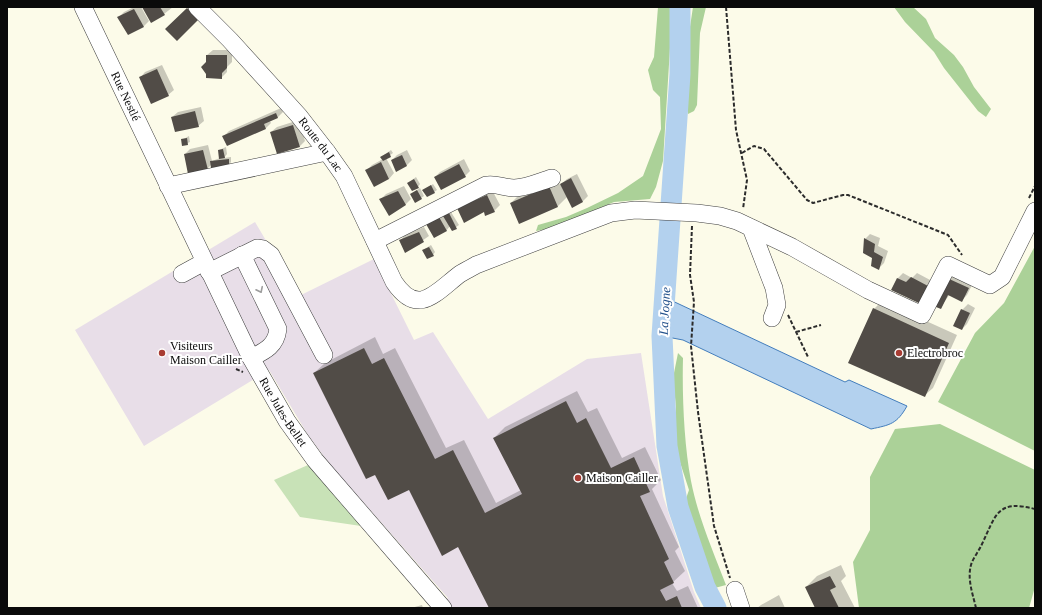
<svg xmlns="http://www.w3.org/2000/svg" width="1042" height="615" viewBox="0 0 1042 615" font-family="'Times New Roman',serif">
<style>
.industrial{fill:#e8dee8}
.green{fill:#c8e2b7}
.forest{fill:#abd198}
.water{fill:#b3d1ee;stroke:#437dbc}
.shadow{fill:#0003}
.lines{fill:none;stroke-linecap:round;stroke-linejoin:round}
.river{stroke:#b3d1ee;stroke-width:21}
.building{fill:#514c47}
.minor-casing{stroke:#3d3d3d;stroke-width:18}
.path{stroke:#2c2c2c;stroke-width:2;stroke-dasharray:4 2;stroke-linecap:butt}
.minor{stroke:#fff;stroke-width:17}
.oneway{stroke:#9d9d9d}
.poi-dot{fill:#a83c33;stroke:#fff;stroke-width:1.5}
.labels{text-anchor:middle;stroke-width:4;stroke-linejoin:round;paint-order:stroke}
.street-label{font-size:12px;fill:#0a0a0a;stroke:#fff}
.poi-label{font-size:12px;fill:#0a0a0a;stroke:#fff;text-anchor:start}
.water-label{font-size:13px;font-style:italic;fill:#23518b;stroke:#fff}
</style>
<rect width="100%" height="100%" fill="#fcfbe9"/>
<!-- industrial -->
<path class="industrial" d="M 255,222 L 299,296 L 374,259 L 414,340 L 433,332 L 488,419 L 587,359 L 641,353 L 663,496 L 694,592 L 701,608 L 432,608 L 448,598 L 331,466 L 308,435 L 269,370 L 144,446 L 75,330 Z"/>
<!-- green -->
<path class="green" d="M 308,465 L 361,526 L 300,517 L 274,480 Z"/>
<!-- forest -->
<path class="forest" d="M 658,7 L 670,7 L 670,48 L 663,161 L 656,187 L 650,199 L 614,202 L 553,228 L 536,231 L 538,225 L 566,217 L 587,208 L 618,193 L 643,176 L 661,129 L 660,97 L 653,90 L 648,70 L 654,57 Z
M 693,7 L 706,7 L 700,33 L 697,105 L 694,111 L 688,114 L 686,100 L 690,77 L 688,40 Z
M 894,7 L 913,7 L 926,19 L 935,38 L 954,55 L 963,67 L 974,87 L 991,109 L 986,117 L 978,111 L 944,68 L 934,52 L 905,22 Z
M 1035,246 L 1035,451 L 938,402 L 975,333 L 1004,303 Z
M 678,353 L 683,358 C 682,395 684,444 691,481 C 698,517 713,551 726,585 L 711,589 L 702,575 L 682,510 L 689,490 L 677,453 L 675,433 L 676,407 L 673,378 Z
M 940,424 L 1035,470 L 1035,587 L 1029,608 L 859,608 L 853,562 L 870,530 L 870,477 L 895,429 Z"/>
<!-- water -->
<path class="water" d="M 664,297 L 845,382 L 849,380 L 907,406 C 897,424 890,425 871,429 L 683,340 L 662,336 Z"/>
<!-- shadow -->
<path class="shadow" d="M 134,7 L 141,7 L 149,21 L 144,26 L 129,33 L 119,17 L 124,12 Z
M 143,7 L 173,7 L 164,14 Z
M 213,50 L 232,50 L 232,62 L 227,67 L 227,72 L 221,78 L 207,62 L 207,55 Z
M 162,65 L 174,90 L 168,95 L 140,78 L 145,72 Z
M 201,107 L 204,121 L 198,126 L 172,117 L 178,112 Z
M 281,108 L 283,112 L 278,117 L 270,121 L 271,123 L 266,128 L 224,136 L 229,131 Z
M 299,120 L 305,141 L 300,146 L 271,132 L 277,127 Z
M 189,136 L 190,142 L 183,145 L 182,140 Z
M 208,145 L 212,161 L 220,158 L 219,150 L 226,147 L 227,154 L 224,158 L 231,157 L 231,162 L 229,165 L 211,165 L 207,169 L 185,154 L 190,149 Z
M 391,150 L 393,153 L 386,158 L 394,173 L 389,179 L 367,170 L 372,165 L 383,159 L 381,157 Z
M 407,150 L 412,160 L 407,165 L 397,170 L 392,160 L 397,155 Z
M 464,159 L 470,171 L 465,176 L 435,177 L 440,172 Z
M 577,174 L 588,196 L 582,202 L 567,197 L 558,206 L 520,222 L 511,203 L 519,195 L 557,179 L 560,185 L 567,179 Z
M 416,177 L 420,184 L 418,187 L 408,183 Z
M 433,184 L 437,190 L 434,192 L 424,190 Z
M 404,186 L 411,199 L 405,205 L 381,199 L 386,194 Z
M 420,188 L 424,196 L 415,202 L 411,194 Z
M 492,190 L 500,205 L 494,211 L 484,211 L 463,203 Z
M 451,212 L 459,225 L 452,230 L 450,226 L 446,231 L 433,219 Z
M 424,227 L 429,236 L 406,252 L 400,241 L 405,235 Z
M 870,234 L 880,238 L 878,246 L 888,251 L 884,263 L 879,268 L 865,239 Z
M 431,245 L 435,252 L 433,255 L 423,250 Z
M 903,273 L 912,278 L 917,273 L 932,281 L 926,297 L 892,289 L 898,278 Z
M 953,273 L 973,283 L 967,295 L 962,300 L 950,294 L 940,308 L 933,304 Z
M 882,301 L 957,335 L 933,388 L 924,396 L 874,309 Z
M 968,304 L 975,308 L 967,324 L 962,329 L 962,310 Z
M 375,337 L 383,354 L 395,348 L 446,448 L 464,440 L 496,503 L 521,490 L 494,438 L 505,427 L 577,391 L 588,412 L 597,408 L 622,458 L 645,447 L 661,480 L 652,489 L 679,547 L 675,551 L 685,571 L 672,583 L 677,591 L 688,586 L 698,608 L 490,608 L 459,546 L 409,489 L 375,473 L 314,373 L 325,363 Z
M 841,565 L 846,576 L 841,581 L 855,608 L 817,608 L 806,587 L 817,576 Z
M 779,595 L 785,608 L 757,608 L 761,605 Z
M 422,605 L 423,608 L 411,608 Z"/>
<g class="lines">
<!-- river -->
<path class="river" d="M 680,7 L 680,74 L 662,336 L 667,446 L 678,507 L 705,587 L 716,608"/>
</g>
<!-- building -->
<path class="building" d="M 142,7 L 160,7 L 165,15 L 151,23 Z
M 187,8 L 199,19 L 177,41 L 165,29 Z
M 134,9 L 144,27 L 128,35 L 117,17 Z
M 206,55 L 227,55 L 227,68 L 222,73 L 222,79 L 206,78 L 206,74 L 201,67 L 206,62 Z
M 157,69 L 169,96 L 151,104 L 139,77 Z
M 195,111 L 199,127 L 175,132 L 171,117 Z
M 276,113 L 278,118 L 264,124 L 266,129 L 227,146 L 222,136 Z
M 293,125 L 300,147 L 277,154 L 270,132 Z
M 187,138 L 188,145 L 182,146 L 181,139 Z
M 223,149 L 225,158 L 219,159 L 218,150 Z
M 203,150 L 208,170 L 188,174 L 184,154 Z
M 389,152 L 391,157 L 383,161 L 380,157 Z
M 402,155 L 407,166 L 396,172 L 391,160 Z
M 229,159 L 229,166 L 211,168 L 210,161 Z
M 381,162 L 389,179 L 374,187 L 365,170 Z
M 459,164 L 466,177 L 441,190 L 434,177 Z
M 571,178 L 583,202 L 572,208 L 560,184 Z
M 414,179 L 419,188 L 412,191 L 407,183 Z
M 431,185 L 435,193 L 427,197 L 422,190 Z
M 549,186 L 558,207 L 519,224 L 510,203 Z
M 417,190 L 422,199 L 415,203 L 410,194 Z
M 398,191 L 406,205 L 389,216 L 379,199 Z
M 487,195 L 495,212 L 485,216 L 484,212 L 464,223 L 457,208 Z
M 449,213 L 457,229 L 452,231 L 443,216 Z
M 439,217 L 447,231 L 434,238 L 426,224 Z
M 419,232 L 424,242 L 405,253 L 399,240 Z
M 864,238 L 875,244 L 874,252 L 883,257 L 879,270 L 871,266 L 872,258 L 863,253 Z
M 429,247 L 434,256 L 427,259 L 422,250 Z
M 911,277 L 928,286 L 921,304 L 891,290 L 897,278 L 906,282 Z
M 947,278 L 969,288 L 962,302 L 948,295 L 941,309 L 931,305 Z
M 873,308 L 949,343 L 925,397 L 848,363 Z
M 961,309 L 970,313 L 962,330 L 953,326 Z
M 364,348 L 372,364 L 384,358 L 435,459 L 453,450 L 485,513 L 522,494 L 493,438 L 566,401 L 577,423 L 586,418 L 611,468 L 634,457 L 650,492 L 640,496 L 669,559 L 664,562 L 674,583 L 660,590 L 666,601 L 677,596 L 682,608 L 489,608 L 458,547 L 442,556 L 409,490 L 388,500 L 375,475 L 366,479 L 313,373 Z
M 830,576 L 836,587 L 830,590 L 839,608 L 815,608 L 805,587 Z"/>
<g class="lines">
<defs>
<g id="minor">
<path id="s1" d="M 83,7 L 251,358 L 287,421 L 315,460 L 443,608"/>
<path id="s2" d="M 197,7 L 230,40 L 299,116 L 327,152 L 344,176 L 394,282 C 418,318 436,292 460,274 C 465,271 471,268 476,265 L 611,213 L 635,210 L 697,213 L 720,216 L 737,221 L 792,247 L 868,290 L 922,315 L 948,265 L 990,285 L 1002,277 L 1035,211"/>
<path d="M 168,186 L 327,152"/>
<path d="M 751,228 L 774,288 L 777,305 L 772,318"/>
<path d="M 375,241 L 486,185 C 496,183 504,188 514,188 C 527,188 541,181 552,178"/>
<path d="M 242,255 L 278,329 C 276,346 265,351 251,358"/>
<path d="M 209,272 L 257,248 L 263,249 L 271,255 L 324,355"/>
<path d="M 182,274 L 204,262"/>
<path d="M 735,590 L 741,608"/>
</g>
</defs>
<!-- minor casing -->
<use href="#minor" class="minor-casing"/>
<!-- path -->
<path class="path" d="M 726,7 L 736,130 L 747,180 L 743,209
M 742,153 L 754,146 L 764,149 L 807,200 L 813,203 L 843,195 L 848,195 L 948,235 L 962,255
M 1029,198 L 1035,186
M 692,226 L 690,275 L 694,302 L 691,346 L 698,412 L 714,526 L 730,578
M 788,315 L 808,357
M 796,332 L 821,325
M 236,369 L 243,372
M 976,608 C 973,595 967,579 971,565 C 973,558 979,551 982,544 C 996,515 997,499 1035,509"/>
<!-- minor -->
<use href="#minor" class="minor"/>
</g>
<!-- one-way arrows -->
<defs><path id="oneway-chevron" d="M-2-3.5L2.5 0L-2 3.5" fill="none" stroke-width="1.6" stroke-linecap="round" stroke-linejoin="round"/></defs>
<use class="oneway" href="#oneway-chevron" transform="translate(260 290) rotate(64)"/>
<!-- markers -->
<g class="poi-dot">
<circle cx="162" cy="353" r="4"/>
<circle cx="899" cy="353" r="4"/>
<circle cx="578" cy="478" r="4"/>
</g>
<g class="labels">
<!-- street labels -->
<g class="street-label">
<text dy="4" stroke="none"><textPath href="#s1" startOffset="99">Rue Nestlé</textPath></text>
<text dy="4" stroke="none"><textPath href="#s2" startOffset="185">Route du Lac</textPath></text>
<text dy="4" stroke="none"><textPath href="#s1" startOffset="452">Rue Jules-Bellet</textPath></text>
</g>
<!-- poi labels -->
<g class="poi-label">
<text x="170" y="350">Visiteurs<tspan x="170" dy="14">Maison Cailler</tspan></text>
<text x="907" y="357">Electrobroc</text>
<text x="586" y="482">Maison Cailler</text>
</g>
<!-- water labels -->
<g class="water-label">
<text transform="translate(664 311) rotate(-87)" y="5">La Jogne</text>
</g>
</g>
<!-- border -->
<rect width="1042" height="615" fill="none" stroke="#0a0a0a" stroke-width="16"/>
</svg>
